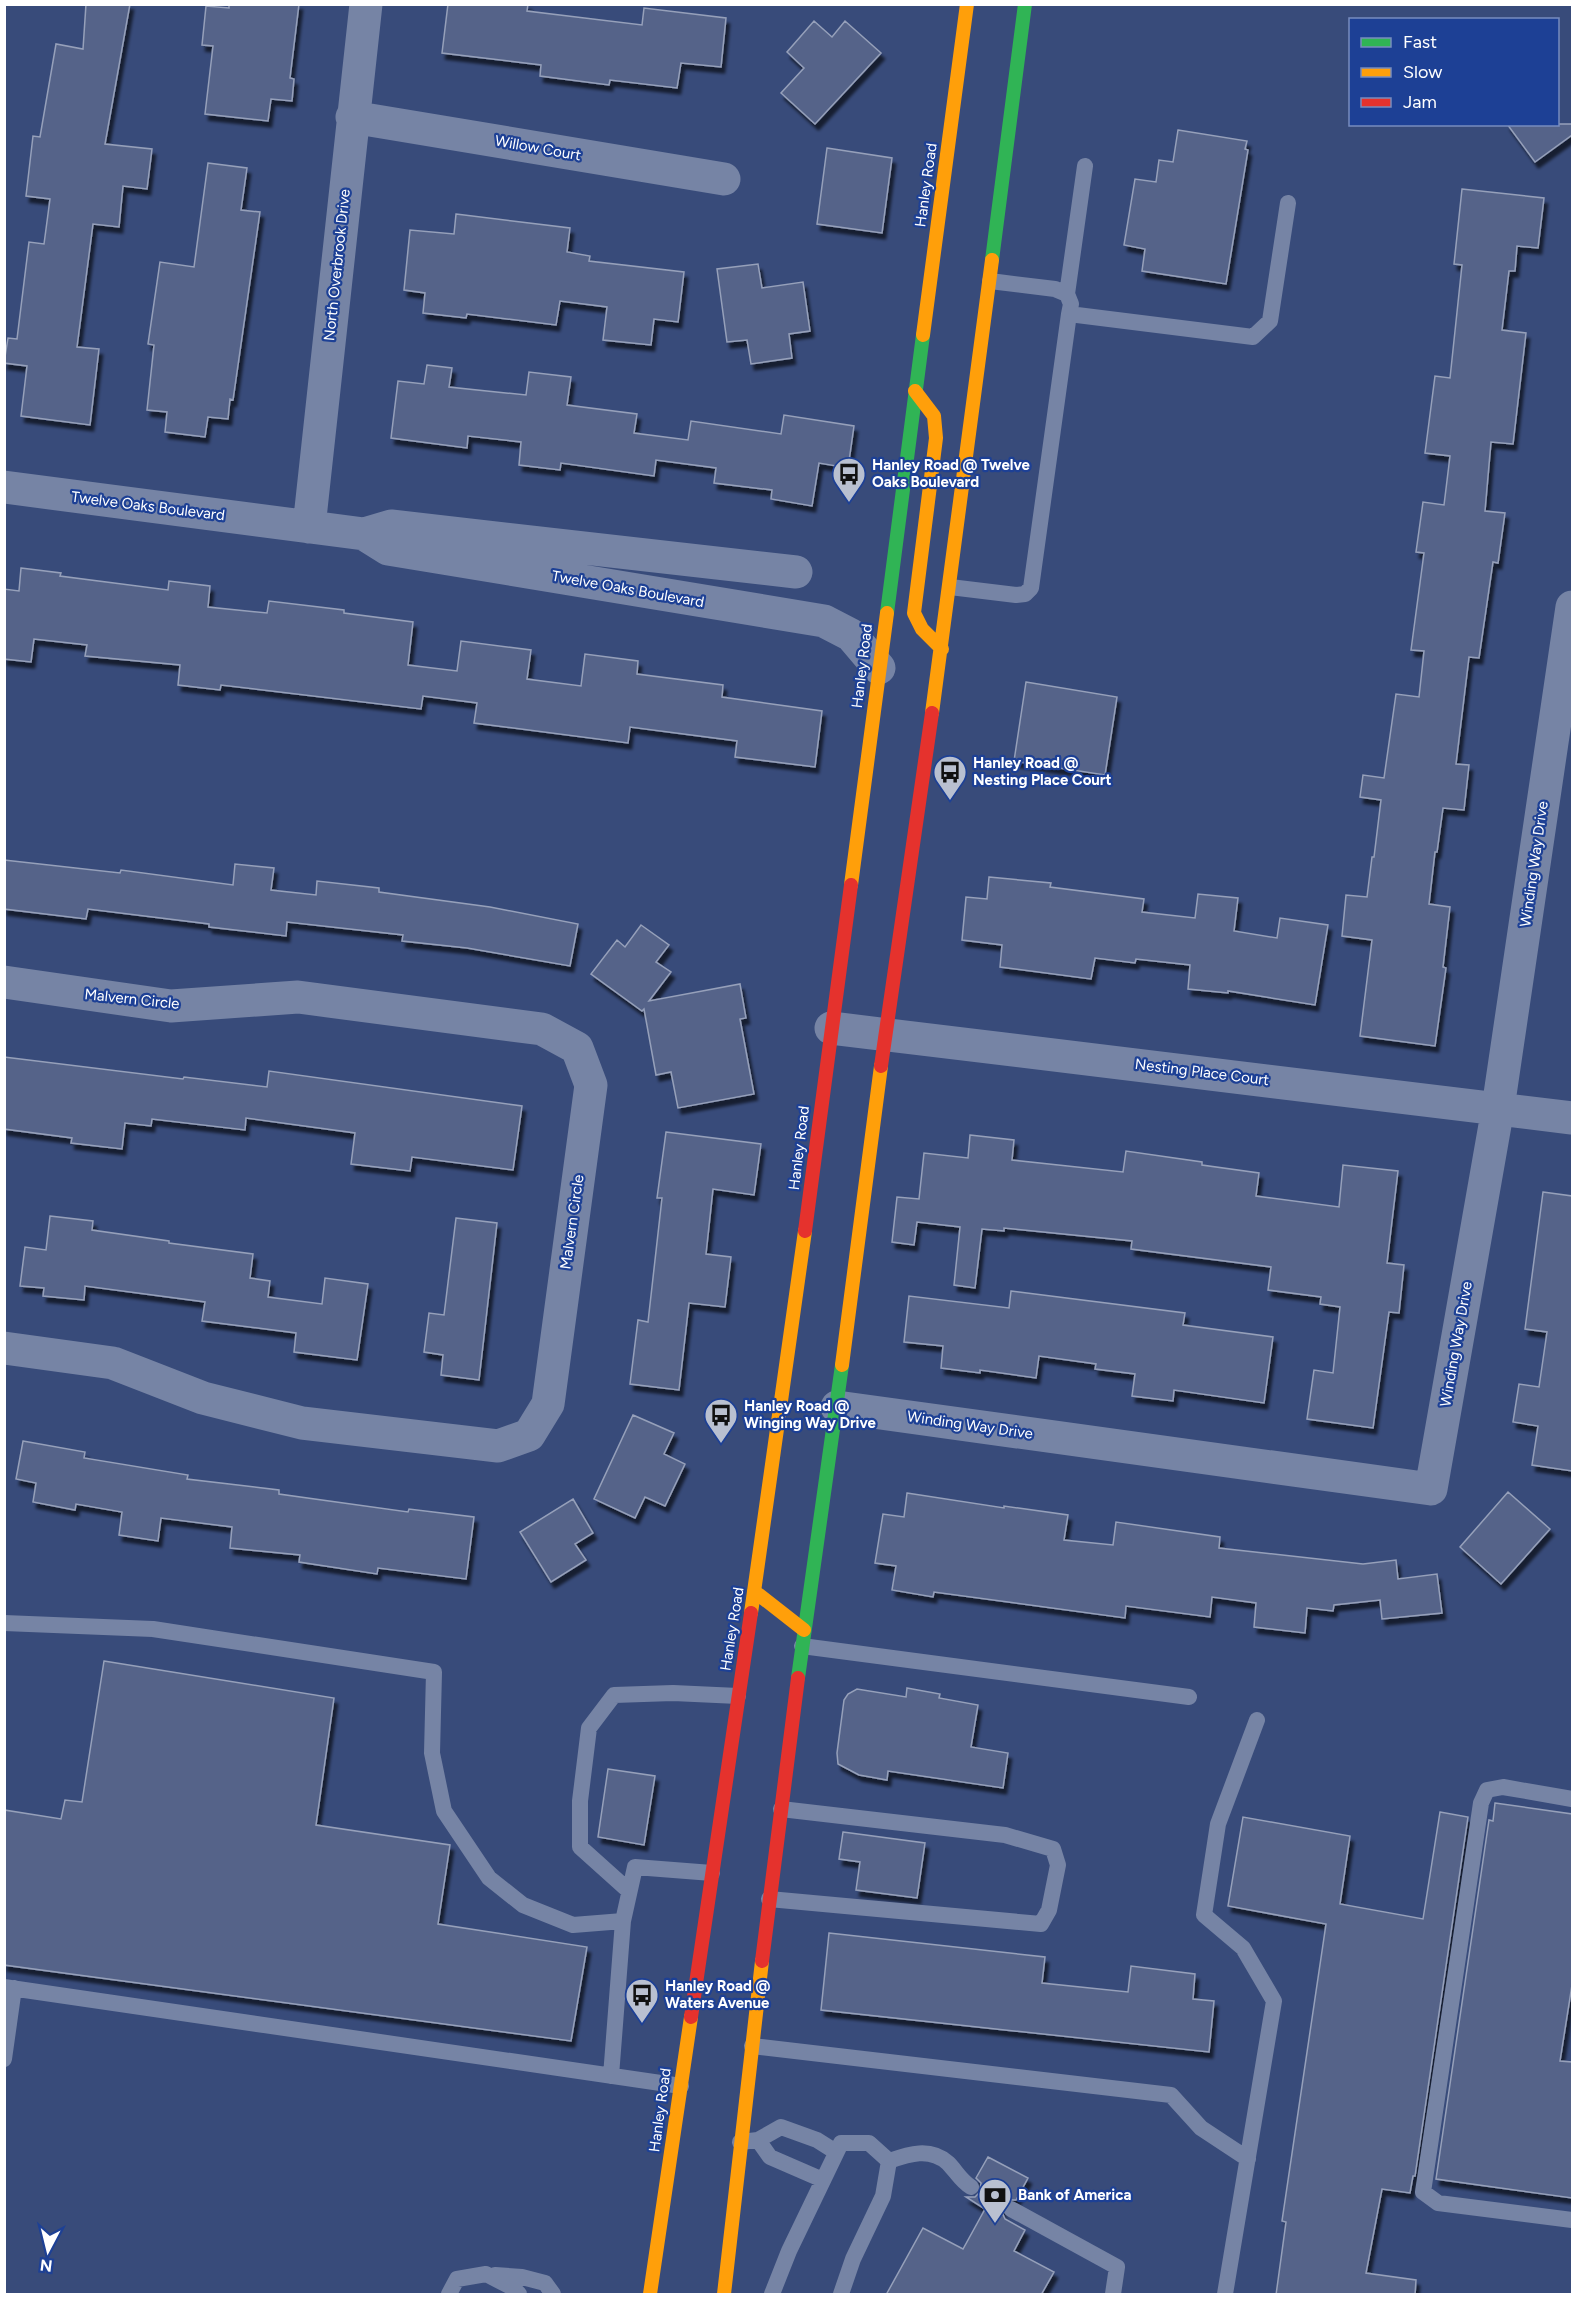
<svg xmlns="http://www.w3.org/2000/svg" width="1577" height="2299" viewBox="0 0 1577 2299" font-family="Figtree,sans-serif">
<style>
.building{fill:#556489;stroke:#96a0ba;stroke-width:1.5;filter:url(#shadow)}
.lines{fill:none;stroke-linecap:round;stroke-linejoin:round}
.lane{stroke:#7684a5;stroke-width:16}
.street{stroke:#7684a5;stroke-width:33}
.fast{stroke:#30b455;stroke-width:14}
.slow{stroke:#ff9f0a;stroke-width:14}
.jam{stroke:#e5322d;stroke-width:14}
.labels{text-anchor:middle;stroke-width:4.5;stroke-linejoin:round;paint-order:stroke}
.street-label{font-size:15px;fill:#fff;stroke:#1d4095}
.poi-label{font-size:15px;font-weight:bold;fill:#fff;stroke:#1d4095;text-anchor:start}
</style>
<defs>
<filter id="shadow"><feDropShadow dx="3.5" dy="6" stdDeviation="1.5" flood-color="#0009"/></filter>
</defs>
<rect width="100%" height="100%" fill="#384b7a"/>
<!-- building -->
<path class="building" d="M 86,4 L 130,4 L 105,144 L 152,149 L 147,189 L 123,186 L 119,227 L 93,224 L 77,347 L 99,349 L 90,425 L 21,416 L 27,366 L 4,363 L 8,338 L 17,339 L 29,242 L 44,244 L 50,199 L 26,196 L 33,136 L 40,137 L 56,44 L 83,49 Z
M 229,4 L 299,4 L 290,78 L 294,79 L 292,101 L 271,99 L 268,121 L 205,114 L 213,46 L 202,45 L 206,6 L 229,8 Z
M 448,4 L 528,4 L 527,11 L 642,25 L 644,8 L 726,18 L 721,67 L 681,63 L 677,88 L 610,80 L 609,85 L 540,76 L 541,65 L 442,53 Z
M 814,21 L 832,37 L 845,21 L 881,53 L 815,124 L 781,93 L 804,68 L 787,52 Z
M 1507,124 L 1572,124 L 1572,135 L 1535,162 Z
M 1178,130 L 1247,141 L 1245,149 L 1248,150 L 1226,284 L 1142,271 L 1145,249 L 1124,245 L 1135,179 L 1156,182 L 1159,160 L 1173,162 Z
M 827,148 L 892,158 L 882,233 L 817,224 Z
M 208,163 L 247,168 L 241,210 L 260,212 L 233,400 L 230,399 L 228,419 L 208,417 L 205,437 L 165,432 L 167,412 L 147,410 L 154,345 L 148,344 L 160,262 L 194,267 Z
M 1462,189 L 1544,198 L 1538,248 L 1517,246 L 1515,271 L 1509,271 L 1502,330 L 1526,333 L 1513,444 L 1491,442 L 1485,511 L 1505,513 L 1498,563 L 1493,562 L 1479,658 L 1469,657 L 1456,764 L 1469,765 L 1464,810 L 1443,808 L 1437,852 L 1435,852 L 1429,904 L 1450,907 L 1443,967 L 1446,968 L 1435,1046 L 1360,1036 L 1372,940 L 1342,936 L 1346,895 L 1367,897 L 1372,857 L 1374,857 L 1381,800 L 1360,797 L 1363,775 L 1384,778 L 1396,694 L 1419,697 L 1424,651 L 1411,650 L 1424,553 L 1416,552 L 1423,502 L 1444,505 L 1450,456 L 1425,453 L 1435,376 L 1450,378 L 1462,265 L 1454,264 Z
M 456,214 L 570,228 L 567,252 L 590,256 L 589,261 L 684,272 L 678,322 L 654,319 L 651,345 L 603,340 L 607,307 L 560,301 L 556,325 L 467,314 L 466,318 L 423,313 L 425,293 L 404,290 L 410,230 L 454,234 Z
M 758,264 L 762,288 L 803,282 L 810,331 L 789,334 L 792,358 L 751,364 L 747,340 L 727,342 L 717,269 Z
M 427,365 L 452,368 L 449,387 L 526,395 L 529,372 L 571,377 L 567,405 L 637,414 L 634,433 L 688,440 L 691,421 L 781,434 L 784,415 L 854,426 L 848,468 L 819,463 L 812,506 L 771,499 L 772,490 L 714,483 L 716,468 L 656,460 L 654,476 L 561,463 L 560,470 L 519,465 L 521,442 L 468,436 L 467,448 L 391,438 L 398,381 L 424,384 Z
M 21,568 L 61,573 L 60,576 L 168,590 L 169,581 L 210,586 L 208,607 L 267,613 L 269,601 L 344,610 L 344,613 L 413,622 L 408,665 L 457,671 L 461,641 L 531,650 L 527,679 L 581,686 L 585,654 L 638,661 L 637,674 L 723,685 L 722,697 L 822,711 L 815,767 L 735,757 L 737,741 L 630,727 L 628,743 L 474,723 L 477,703 L 423,696 L 421,709 L 221,685 L 220,690 L 178,685 L 180,665 L 85,656 L 87,645 L 34,639 L 31,662 L 4,659 L 4,589 L 19,591 Z
M 1026,682 L 1117,697 L 1105,775 L 1014,761 Z
M 4,860 L 120,873 L 121,870 L 233,885 L 235,864 L 274,868 L 271,890 L 316,895 L 317,881 L 379,888 L 379,892 L 490,907 L 578,924 L 570,966 L 467,948 L 402,941 L 403,935 L 287,922 L 286,936 L 209,927 L 209,924 L 88,909 L 86,919 L 4,909 Z
M 989,877 L 1051,883 L 1050,887 L 1144,899 L 1142,912 L 1195,918 L 1198,894 L 1238,898 L 1234,931 L 1277,938 L 1280,918 L 1328,925 L 1315,1005 L 1228,991 L 1228,993 L 1188,989 L 1190,965 L 1136,959 L 1135,963 L 1095,958 L 1091,979 L 1000,967 L 1002,945 L 962,940 L 966,897 L 987,899 Z
M 641,925 L 669,945 L 656,962 L 671,972 L 649,1001 L 740,984 L 746,1018 L 740,1019 L 754,1094 L 678,1108 L 671,1072 L 656,1075 L 644,1009 L 642,1011 L 591,974 L 617,940 L 625,947 Z
M 4,1057 L 183,1079 L 184,1077 L 267,1087 L 269,1071 L 522,1106 L 513,1170 L 412,1157 L 410,1171 L 351,1164 L 355,1133 L 246,1118 L 245,1130 L 152,1119 L 151,1126 L 125,1123 L 122,1149 L 71,1143 L 72,1138 L 4,1129 Z
M 666,1132 L 761,1144 L 754,1195 L 713,1189 L 706,1254 L 731,1257 L 725,1307 L 689,1303 L 679,1390 L 630,1384 L 638,1320 L 648,1322 L 662,1198 L 657,1198 Z
M 970,1135 L 1014,1140 L 1012,1160 L 1123,1172 L 1126,1151 L 1202,1162 L 1202,1165 L 1259,1173 L 1256,1196 L 1339,1207 L 1343,1165 L 1398,1171 L 1387,1263 L 1404,1265 L 1399,1313 L 1389,1312 L 1373,1428 L 1307,1419 L 1314,1370 L 1333,1373 L 1340,1307 L 1320,1304 L 1321,1297 L 1268,1290 L 1271,1267 L 1131,1249 L 1132,1241 L 1004,1228 L 1004,1231 L 982,1229 L 975,1288 L 954,1285 L 960,1227 L 917,1222 L 914,1245 L 892,1242 L 897,1197 L 919,1199 L 924,1153 L 968,1158 Z
M 1543,1192 L 1572,1196 L 1572,1471 L 1532,1465 L 1538,1426 L 1513,1422 L 1519,1384 L 1539,1387 L 1547,1332 L 1525,1329 Z
M 50,1216 L 93,1221 L 92,1230 L 169,1241 L 169,1243 L 253,1254 L 250,1278 L 270,1281 L 268,1297 L 322,1304 L 325,1278 L 368,1284 L 357,1360 L 294,1352 L 296,1333 L 202,1321 L 205,1302 L 85,1286 L 84,1300 L 43,1296 L 44,1288 L 20,1286 L 25,1247 L 46,1250 Z
M 456,1218 L 497,1223 L 479,1380 L 441,1375 L 443,1355 L 424,1352 L 429,1313 L 444,1315 Z
M 1011,1291 L 1185,1313 L 1183,1325 L 1273,1337 L 1264,1403 L 1174,1390 L 1173,1401 L 1132,1396 L 1135,1374 L 1095,1369 L 1096,1364 L 1039,1356 L 1036,1378 L 980,1370 L 980,1373 L 941,1368 L 943,1346 L 904,1342 L 909,1296 L 1009,1308 Z
M 633,1415 L 674,1433 L 664,1454 L 685,1464 L 665,1506 L 645,1497 L 635,1518 L 594,1499 Z
M 23,1441 L 85,1452 L 84,1458 L 188,1475 L 187,1479 L 279,1490 L 279,1494 L 408,1512 L 409,1509 L 474,1517 L 466,1579 L 378,1568 L 377,1574 L 299,1562 L 300,1555 L 230,1548 L 232,1527 L 161,1518 L 158,1541 L 119,1535 L 122,1512 L 76,1504 L 75,1510 L 33,1502 L 36,1483 L 16,1479 Z
M 1508,1492 L 1550,1529 L 1501,1584 L 1460,1547 Z
M 907,1493 L 1004,1508 L 1004,1506 L 1068,1515 L 1064,1540 L 1113,1545 L 1116,1522 L 1220,1537 L 1219,1548 L 1363,1564 L 1396,1560 L 1398,1579 L 1437,1574 L 1442,1613 L 1382,1619 L 1380,1600 L 1334,1605 L 1333,1611 L 1307,1608 L 1305,1633 L 1254,1627 L 1256,1603 L 1212,1597 L 1210,1617 L 1126,1606 L 1125,1618 L 934,1592 L 933,1597 L 892,1590 L 896,1566 L 875,1563 L 883,1514 L 904,1517 Z
M 573,1499 L 593,1533 L 575,1544 L 586,1560 L 551,1582 L 520,1532 Z
M 104,1661 L 334,1698 L 316,1825 L 450,1845 L 438,1924 L 587,1947 L 571,2041 L 4,1965 L 4,1810 L 61,1819 L 65,1800 L 82,1802 Z
M 907,1688 L 940,1694 L 939,1698 L 978,1705 L 971,1747 L 1008,1753 L 1003,1788 L 888,1771 L 887,1780 L 859,1775 L 838,1764 L 837,1753 L 844,1700 L 848,1694 L 857,1689 L 906,1697 Z
M 608,1769 L 655,1776 L 644,1845 L 598,1837 Z
M 1495,1803 L 1572,1814 L 1572,1985 L 1560,2061 L 1572,2062 L 1572,2198 L 1436,2179 L 1489,1820 L 1493,1821 Z
M 1440,1812 L 1468,1817 L 1415,2176 L 1413,2176 L 1410,2193 L 1382,2189 L 1366,2273 L 1416,2280 L 1415,2295 L 1276,2295 L 1286,2222 L 1282,2221 L 1326,1924 L 1228,1906 L 1243,1817 L 1350,1836 L 1340,1904 L 1423,1919 Z
M 843,1832 L 925,1843 L 917,1898 L 856,1890 L 860,1862 L 839,1859 Z
M 829,1933 L 1045,1957 L 1042,1983 L 1128,1992 L 1131,1966 L 1195,1974 L 1193,1999 L 1214,2001 L 1209,2052 L 821,2010 Z
M 988,2157 L 1028,2178 L 1016,2200 L 1005,2200 L 1001,2210 L 1005,2219 L 1025,2230 L 1014,2251 L 1054,2272 L 1041,2295 L 886,2295 L 923,2228 L 963,2249 L 985,2209 L 966,2197 L 975,2197 L 980,2192 L 981,2183 L 976,2178 Z"/>
<g class="lines">
<!-- lane -->
<path class="lane" d="M 1067,294 L 1085,166
M 1069,314 L 1253,337 L 1270,321 L 1288,203
M 950,587 L 1016,595 L 1025,594 L 1031,588 L 1069,314 L 1071,304 L 1067,294 L 1055,289 L 990,281
M 4,1623 L 153,1629 L 434,1672 L 432,1753 L 444,1811 L 489,1878 L 523,1905 L 573,1925 L 623,1921 L 611,2076
M 802,1646 L 1189,1697
M 1572,1799 L 1503,1787 L 1487,1790 L 1481,1803 L 1423,2192 L 1438,2203 L 1572,2220
M 629,1891 L 580,1847 L 580,1801 L 589,1728 L 614,1695 L 673,1693 L 738,1696
M 769,1899 L 1041,1924 L 1049,1910 L 1058,1865 L 1053,1849 L 1005,1835 L 781,1809
M 623,1921 L 635,1867 L 712,1873
M 4,1987 L 681,2086
M 752,2046 L 1171,2095 L 1201,2128 L 1248,2159
M 4,2059 L 14,1988
M 758,2140 L 770,2157 L 823,2180
M 740,2142 L 758,2140 L 781,2127 L 817,2140 L 836,2152
M 1011,2209 L 1117,2267 L 1113,2294
M 495,2275 L 522,2277 L 545,2283 L 553,2294
M 449,2294 L 457,2279 L 486,2274 L 513,2288 L 519,2294
M 772,2294 L 789,2251 L 841,2143 L 869,2143 L 889,2161 C 909,2154 930,2147 948,2163 C 956,2171 961,2181 971,2187
M 841,2294 L 853,2259 L 883,2196 L 889,2161
M 1225,2294 L 1274,2001 L 1243,1948 L 1204,1915 L 1218,1824 L 1257,1720"/>
<!-- street -->
<path class="street" d="M 352,117 L 724,179
M 4,487 L 364,534 L 391,526 L 796,572
M 309,527 L 366,4
M 364,534 L 388,549 L 824,621 L 851,635 L 879,668
M 4,982 L 171,1006 L 298,997 L 542,1029 L 577,1048 L 591,1085 L 548,1404 L 529,1435 L 498,1446 L 302,1423 L 203,1398 L 113,1363 L 4,1348
M 831,1028 L 1572,1118
M 837,1407 L 1431,1489 L 1498,1108 L 1572,607"/>
<!-- fast -->
<path class="fast" d="M 992,260 L 1025,4
M 887,613 L 923,335
M 798,1678 L 842,1365"/>
<!-- slow -->
<path class="slow" d="M 923,335 L 967,4
M 915,391 L 934,416 L 936,438 L 914,613 L 922,629 L 942,649
M 932,713 L 992,260
M 851,885 L 887,613
M 842,1365 L 881,1066
M 754,1591 L 804,1630
M 751,1613 L 805,1231
M 650,2294 L 691,2017
M 724,2294 L 762,1961"/>
<!-- jam -->
<path class="jam" d="M 881,1066 L 932,713
M 805,1231 L 851,885
M 762,1961 L 798,1678
M 691,2017 L 751,1613"/>
</g>
<!-- icons -->
<defs>
<symbol id="bus-pin" viewBox="-11 -11 22 30"><path d="M0 17L-7.5 6A9.5 9.5 0 1 1 7.5 6Z" fill="#b9c0d0" stroke="#1d4095"/><path d="M-5-6H5V4H4V6H2V4H-2V6H-4V4H-5ZM-3.5-4V0h7V-4ZM-3.5 1.2v1.5H-2V1.2ZM2 1.2v1.5H3.5V1.2Z" fill="#111"/></symbol>
<symbol id="bank-pin" viewBox="-11 -11 22 30"><path d="M0 17L-7.5 6A9.5 9.5 0 1 1 7.5 6Z" fill="#b9c0d0" stroke="#1d4095"/><path d="M-6-4H6V4H-6ZM0-2.3a2.3 2.3 0 1 0 0 4.6a2.3 2.3 0 1 0 0-4.6Z" fill="#111"/></symbol>
</defs>
<g fill-rule="evenodd">
<use href="#bus-pin" x="830" y="455" width="38" height="52"/>
<use href="#bus-pin" x="931" y="753" width="38" height="52"/>
<use href="#bus-pin" x="702" y="1396" width="38" height="52"/>
<use href="#bus-pin" x="623" y="1976" width="38" height="52"/>
<use href="#bank-pin" x="976" y="2176" width="38" height="52"/>
</g>
<g class="labels">
<!-- street labels -->
<g class="street-label">
<text transform="translate(538 148) rotate(10)" y="5">Willow Court</text>
<text transform="translate(926 185) rotate(-82)" y="5">Hanley Road</text>
<text transform="translate(337 265) rotate(-84)" y="5">North Overbrook Drive</text>
<text transform="translate(148 506) rotate(7)" y="5">Twelve Oaks Boulevard</text>
<text transform="translate(628 589) rotate(10)" y="5">Twelve Oaks Boulevard</text>
<text transform="translate(862 666) rotate(-83)" y="5">Hanley Road</text>
<text transform="translate(1534 864) rotate(-82)" y="5">Winding Way Drive</text>
<text transform="translate(132 999) rotate(6)" y="5">Malvern Circle</text>
<text transform="translate(1202 1072) rotate(7)" y="5">Nesting Place Court</text>
<text transform="translate(799 1148) rotate(-83)" y="5">Hanley Road</text>
<text transform="translate(572 1222) rotate(-82)" y="5">Malvern Circle</text>
<text transform="translate(1456 1344) rotate(-80)" y="5">Winding Way Drive</text>
<text transform="translate(970 1425) rotate(8)" y="5">Winding Way Drive</text>
<text transform="translate(732 1629) rotate(-81)" y="5">Hanley Road</text>
<text transform="translate(660 2110) rotate(-82)" y="5">Hanley Road</text>
</g>
<!-- poi labels -->
<g class="poi-label">
<text x="872" y="470">Hanley Road @ Twelve<tspan x="872" dy="17">Oaks Boulevard</tspan></text>
<text x="973" y="768">Hanley Road @<tspan x="973" dy="17">Nesting Place Court</tspan></text>
<text x="744" y="1411">Hanley Road @<tspan x="744" dy="17">Winging Way Drive</tspan></text>
<text x="665" y="1991">Hanley Road @<tspan x="665" dy="17">Waters Avenue</tspan></text>
<text x="1018" y="2200">Bank of America</text>
</g>
</g>
<!-- border -->
<rect width="1577" height="2299" fill="none" stroke="#ffffff" stroke-width="12"/>
<!-- legend -->
<rect x="1349" y="18" width="210" height="108" fill="#1d4095" stroke="#778cbf" stroke-width="1.5"/>
<rect x="1361" y="38" width="30" height="9" fill="#30b455" stroke="#778cbf" stroke-width="1.5"/>
<text x="1403" y="48" font-size="18" fill="#ffffff">Fast</text>
<rect x="1361" y="68" width="30" height="9" fill="#ff9f0a" stroke="#778cbf" stroke-width="1.5"/>
<text x="1403" y="78" font-size="18" fill="#ffffff">Slow</text>
<rect x="1361" y="98" width="30" height="9" fill="#e5322d" stroke="#778cbf" stroke-width="1.5"/>
<text x="1403" y="108" font-size="18" fill="#ffffff">Jam</text>
<!-- north arrow -->
<g transform="translate(48 2251) rotate(187)" stroke="#1d4095" stroke-width="4.5" paint-order="stroke">
<path d="M0-4.5L10 22L0 15L-10 22Z" fill="#ffffff"/>
<text y="-9" font-size="16" font-weight="bold" text-anchor="middle" fill="#ffffff">N</text>
</g>
</svg>
